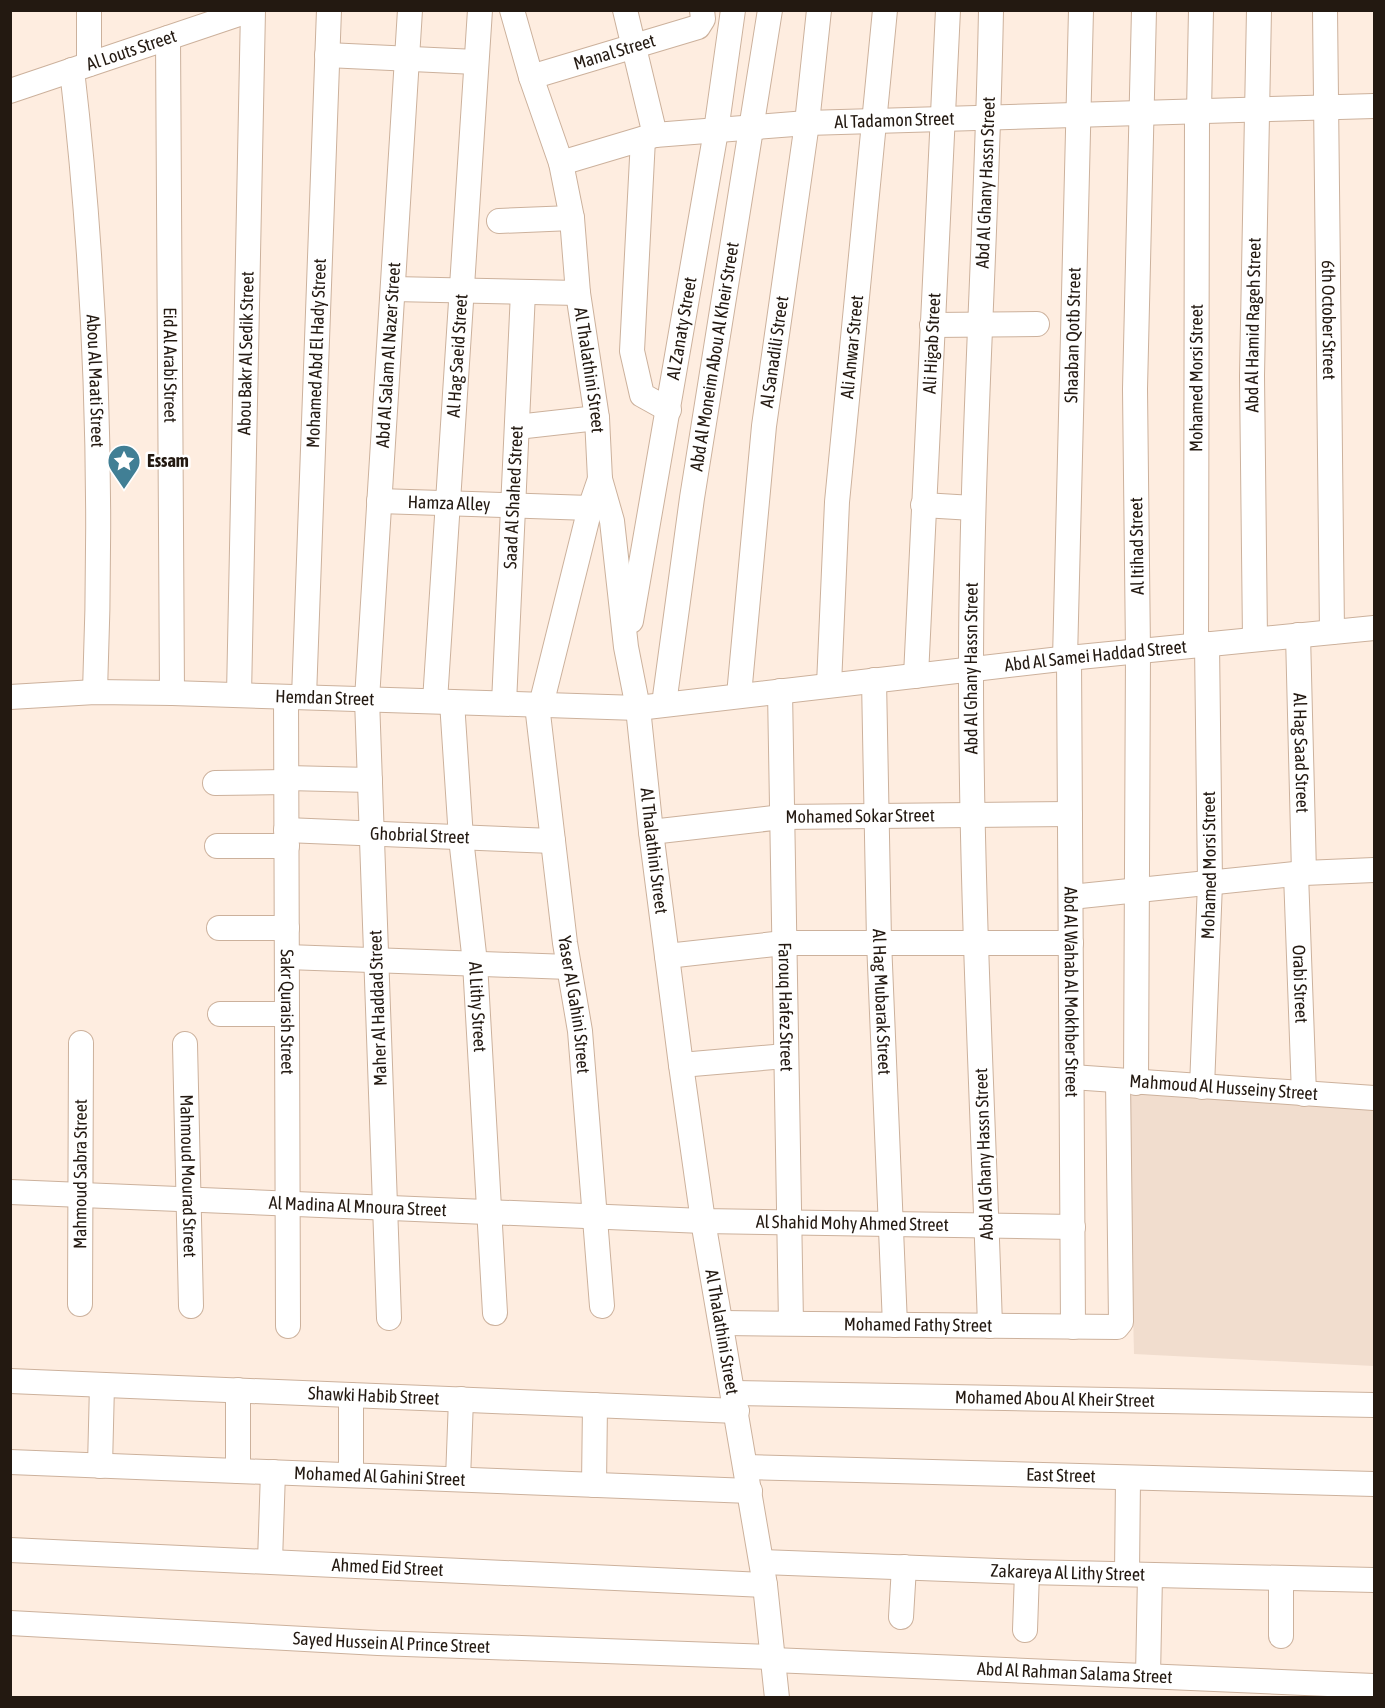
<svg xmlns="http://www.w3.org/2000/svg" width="1385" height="1708" viewBox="0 0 1385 1708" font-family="'Asap Condensed',sans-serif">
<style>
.built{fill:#f1ddce}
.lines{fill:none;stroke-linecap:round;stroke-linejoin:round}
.minor-casing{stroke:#ccb19c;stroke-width:26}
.minor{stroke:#fff;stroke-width:24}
.labels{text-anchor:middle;stroke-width:5;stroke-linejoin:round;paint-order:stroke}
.street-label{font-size:18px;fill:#231911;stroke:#fff}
.poi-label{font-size:18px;font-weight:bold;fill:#231911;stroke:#fff;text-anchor:start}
</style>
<rect width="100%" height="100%" fill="#feede0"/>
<!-- built -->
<path class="built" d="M 1128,1093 L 1374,1108 L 1374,1366 L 1134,1354 Z"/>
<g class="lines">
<defs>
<g id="minor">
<path d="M 89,10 L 89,64"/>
<path id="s1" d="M 512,10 L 531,77 L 561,163 L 572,218 L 578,293 L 597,418 L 600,479 L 612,521 L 626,647 L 638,708 L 651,832 L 681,1065 L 703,1221 L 765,1585 L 777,1698"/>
<path d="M 625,10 L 655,135"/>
<path id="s2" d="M 1325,10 L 1332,632"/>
<path id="s3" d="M 168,38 L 172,693"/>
<path d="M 327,55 L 476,62"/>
<path id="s4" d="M 72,70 C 96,276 103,485 95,692"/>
<path id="s5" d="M 531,77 L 698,27 L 703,19 L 702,10"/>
<path id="s6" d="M 10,91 L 251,10"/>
<path d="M 1199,112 L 1201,10"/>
<path d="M 643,139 L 632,351 L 642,395 L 669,410"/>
<path id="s7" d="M 561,163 L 655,135 L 807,123 L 1374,106"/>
<path d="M 499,221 L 572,218"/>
<path d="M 393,289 L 578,293"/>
<path d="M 932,325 L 1037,324"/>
<path d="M 517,427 L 597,418"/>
<path id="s8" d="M 379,501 L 590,508"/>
<path d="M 923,505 L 973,508"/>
<path id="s9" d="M 631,621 L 716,131 L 733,10"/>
<path id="s10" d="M 1298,635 L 1304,873"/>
<path id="s11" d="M 1255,639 L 1252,376 L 1259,10"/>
<path id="s12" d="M 1196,645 L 1197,112"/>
<path id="s13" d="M 1069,658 L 1073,1327"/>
<path id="s14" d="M 1065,659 L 1081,10"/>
<path id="s15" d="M 916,676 L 948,10"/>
<path id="s16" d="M 874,680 L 879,941 L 895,1325"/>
<path id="s17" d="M 829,685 L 837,502 L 885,10"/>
<path id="s18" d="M 780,691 L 791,1323"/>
<path id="s19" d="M 239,695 L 253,10"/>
<path id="s20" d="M 739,695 L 764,426 L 807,123 L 819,10"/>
<path id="s21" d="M 10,697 L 95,692 L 172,693 L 638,708 L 1069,658 L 1374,628"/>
<path id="s22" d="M 286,697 L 288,1326"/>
<path id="s23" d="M 304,697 L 329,10"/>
<path id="s24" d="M 435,701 L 480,10"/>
<path id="s25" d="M 452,702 L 461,838 L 475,963 L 495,1313"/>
<path id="s26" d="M 504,703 L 523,292"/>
<path id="s27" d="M 664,704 L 692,498 L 770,10"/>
<path id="s28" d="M 537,705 L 565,943 L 580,1031 L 602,1306"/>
<path d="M 541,705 L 590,508 L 600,479"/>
<path d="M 287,778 L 370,780"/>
<path d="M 215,783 L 286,782"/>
<path id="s29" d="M 286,830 L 553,841"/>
<path id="s30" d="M 651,832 L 782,817 L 1070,814"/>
<path d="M 217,846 L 287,846"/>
<path id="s31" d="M 1296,874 L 1304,1094"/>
<path d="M 1071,897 L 1304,873 L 1374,870"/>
<path d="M 219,928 L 287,928"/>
<path d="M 667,956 L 784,943 L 1071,943"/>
<path d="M 287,957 L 569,967"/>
<path d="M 220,1014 L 287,1014"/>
<path id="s32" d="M 185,1044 L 191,1306"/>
<path d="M 681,1065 L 786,1056"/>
<path id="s33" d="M 1072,1077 L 1374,1098"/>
<path d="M 1136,1083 L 1138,651 L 1135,389 L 1144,10"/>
<path id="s34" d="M 1202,1087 L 1210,883 L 1207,644"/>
<path id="s35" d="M 10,1192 L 703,1221 L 1073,1227"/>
<path id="s36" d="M 80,1304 L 81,1043"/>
<path id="s37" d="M 389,1318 L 367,699 L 410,10"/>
<path id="s38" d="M 723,1323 L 1117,1327 L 1121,1322 L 1118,1081"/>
<path id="s39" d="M 990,1326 C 983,1108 971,890 971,672 C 971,451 987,231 991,10"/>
<path id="s40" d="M 10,1381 L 737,1411"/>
<path d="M 238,1390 L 238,1471"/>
<path id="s41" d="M 734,1393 L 1374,1405"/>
<path d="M 351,1395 L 351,1475"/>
<path id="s42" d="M 10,1462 L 750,1491"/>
<path d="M 100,1466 L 102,1385"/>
<path id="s43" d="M 747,1467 L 1374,1484"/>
<path d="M 458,1479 L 461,1399"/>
<path d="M 594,1485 L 595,1405"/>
<path id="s44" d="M 10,1550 L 765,1585"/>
<path d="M 270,1561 L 273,1472"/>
<path id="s45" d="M 762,1562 L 1027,1572 L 1374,1580"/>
<path d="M 1127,1574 L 1128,1479"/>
<path d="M 901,1617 L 904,1567"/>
<path id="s46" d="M 10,1623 L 378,1643 L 773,1657"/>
<path d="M 1025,1630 L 1027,1572"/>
<path d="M 1281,1636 L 1281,1578"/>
<path id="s47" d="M 773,1660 L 1374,1686"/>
<path d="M 1148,1676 L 1150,1575"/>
</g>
</defs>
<!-- minor casing -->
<use href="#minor" class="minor-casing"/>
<!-- minor -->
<use href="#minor" class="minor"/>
</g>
<!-- icons -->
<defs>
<symbol id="sight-pin" viewBox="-11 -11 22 30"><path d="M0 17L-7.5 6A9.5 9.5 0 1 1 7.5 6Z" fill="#417f95" stroke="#fff"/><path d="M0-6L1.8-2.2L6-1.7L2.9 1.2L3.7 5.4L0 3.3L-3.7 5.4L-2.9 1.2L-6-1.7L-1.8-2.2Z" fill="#fff"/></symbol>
</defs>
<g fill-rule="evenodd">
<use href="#sight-pin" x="105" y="442" width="38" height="52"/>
</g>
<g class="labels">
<!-- street labels -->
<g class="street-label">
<text dy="6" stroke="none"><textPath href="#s6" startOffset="128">Al Louts Street</textPath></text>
<text dy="6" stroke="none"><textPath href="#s5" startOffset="87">Manal Street</textPath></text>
<text dy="6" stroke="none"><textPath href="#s7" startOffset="338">Al Tadamon Street</textPath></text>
<text dy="6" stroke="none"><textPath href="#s39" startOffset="1144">Abd Al Ghany Hassn Street</textPath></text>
<text dy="6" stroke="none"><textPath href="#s2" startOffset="310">6th October Street</textPath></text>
<text dy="6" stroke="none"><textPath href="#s11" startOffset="314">Abd Al Hamid Rageh Street</textPath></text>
<text dy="6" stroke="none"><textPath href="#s9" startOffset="297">Al Zanaty Street</textPath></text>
<text dy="6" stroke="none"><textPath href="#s14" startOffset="324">Shaaban Qotb Street</textPath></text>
<text dy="6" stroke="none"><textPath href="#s15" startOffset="333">Ali Higab Street</textPath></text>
<text dy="6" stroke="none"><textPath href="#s17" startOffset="339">Ali Anwar Street</textPath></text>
<text dy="6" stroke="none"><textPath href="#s20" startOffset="345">Al Sanadili Street</textPath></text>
<text dy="6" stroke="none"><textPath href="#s19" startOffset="342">Abou Bakr Al Sedik Street</textPath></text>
<text dy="6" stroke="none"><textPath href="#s23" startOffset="344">Mohamed Abd El Hady Street</textPath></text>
<text dy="6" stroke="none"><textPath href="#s37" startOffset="964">Abd Al Salam Al Nazer Street</textPath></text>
<text dy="6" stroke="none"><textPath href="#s24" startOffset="346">Al Hag Saeid Street</textPath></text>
<text dy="6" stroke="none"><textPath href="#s27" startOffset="351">Abd Al Moneim Abou Al Kheir Street</textPath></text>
<text dy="6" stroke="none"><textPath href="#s3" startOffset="327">Eid Al Arabi Street</textPath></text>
<text dy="6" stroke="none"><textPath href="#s1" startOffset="370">Al Thalathini Street</textPath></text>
<text dy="6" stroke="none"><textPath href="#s12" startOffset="267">Mohamed Morsi Street</textPath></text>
<text dy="6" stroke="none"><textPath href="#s4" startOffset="312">Abou Al Maati Street</textPath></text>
<text dy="6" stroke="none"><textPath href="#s26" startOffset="206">Saad Al Shahed Street</textPath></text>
<text dy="6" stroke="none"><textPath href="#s8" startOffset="70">Hamza Alley</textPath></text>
<text transform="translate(1137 546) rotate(-91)" y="6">Al Itihad Street</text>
<text dy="6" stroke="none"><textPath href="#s21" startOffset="1089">Abd Al Samei Haddad Street</textPath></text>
<text dy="6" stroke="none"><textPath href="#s39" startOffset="658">Abd Al Ghany Hassn Street</textPath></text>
<text dy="6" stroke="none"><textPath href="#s21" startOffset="315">Hemdan Street</textPath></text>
<text dy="6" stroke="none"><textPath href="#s10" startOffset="118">Al Hag Saad Street</textPath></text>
<text dy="6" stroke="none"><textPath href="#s30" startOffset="210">Mohamed Sokar Street</textPath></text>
<text dy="6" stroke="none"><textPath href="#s29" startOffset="134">Ghobrial Street</textPath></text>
<text dy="6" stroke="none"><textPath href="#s1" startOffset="856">Al Thalathini Street</textPath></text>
<text dy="6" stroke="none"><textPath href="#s34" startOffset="222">Mohamed Morsi Street</textPath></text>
<text dy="6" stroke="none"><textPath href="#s31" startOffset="110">Orabi Street</textPath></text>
<text dy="6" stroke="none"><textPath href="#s13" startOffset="334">Abd Al Wahab Al Mokhber Street</textPath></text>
<text dy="6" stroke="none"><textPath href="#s16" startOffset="322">Al Hag Mubarak Street</textPath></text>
<text dy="6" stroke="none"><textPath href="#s28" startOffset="302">Yaser Al Gahini Street</textPath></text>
<text dy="6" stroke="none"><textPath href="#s25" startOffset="306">Al Lithy Street</textPath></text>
<text dy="6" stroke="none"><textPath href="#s18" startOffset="316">Farouq Hafez Street</textPath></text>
<text transform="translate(378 1008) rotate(-92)" y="6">Maher Al Haddad Street</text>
<text dy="6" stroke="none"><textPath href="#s22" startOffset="315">Sakr Quraish Street</textPath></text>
<text dy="6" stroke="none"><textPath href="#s33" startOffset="152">Mahmoud Al Husseiny Street</textPath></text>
<text transform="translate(984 1154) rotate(-92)" y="6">Abd Al Ghany Hassn Street</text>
<text dy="6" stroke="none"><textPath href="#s36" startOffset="130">Mahmoud Sabra Street</textPath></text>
<text dy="6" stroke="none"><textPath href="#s32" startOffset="132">Mahmoud Mourad Street</textPath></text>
<text dy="6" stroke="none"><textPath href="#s35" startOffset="348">Al Madina Al Mnoura Street</textPath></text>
<text dy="6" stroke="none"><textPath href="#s35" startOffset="843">Al Shahid Mohy Ahmed Street</textPath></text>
<text dy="6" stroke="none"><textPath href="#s38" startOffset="195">Mohamed Fathy Street</textPath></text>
<text dy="6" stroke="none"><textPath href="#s1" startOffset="1342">Al Thalathini Street</textPath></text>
<text dy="6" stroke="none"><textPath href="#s40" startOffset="364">Shawki Habib Street</textPath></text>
<text dy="6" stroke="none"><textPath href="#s41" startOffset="321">Mohamed Abou Al Kheir Street</textPath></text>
<text dy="6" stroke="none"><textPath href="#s42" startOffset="370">Mohamed Al Gahini Street</textPath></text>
<text dy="6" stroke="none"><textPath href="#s43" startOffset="314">East Street</textPath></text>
<text dy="6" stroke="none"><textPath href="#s44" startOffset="378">Ahmed Eid Street</textPath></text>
<text dy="6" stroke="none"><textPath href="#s45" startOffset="306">Zakareya Al Lithy Street</textPath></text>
<text dy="6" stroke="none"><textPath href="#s46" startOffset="382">Sayed Hussein Al Prince Street</textPath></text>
<text dy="6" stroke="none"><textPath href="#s47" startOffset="302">Abd Al Rahman Salama Street</textPath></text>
</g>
<!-- poi labels -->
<g class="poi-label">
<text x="147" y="467">Essam</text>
</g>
</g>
<!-- border -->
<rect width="1385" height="1708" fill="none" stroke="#231911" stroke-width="24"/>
</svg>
